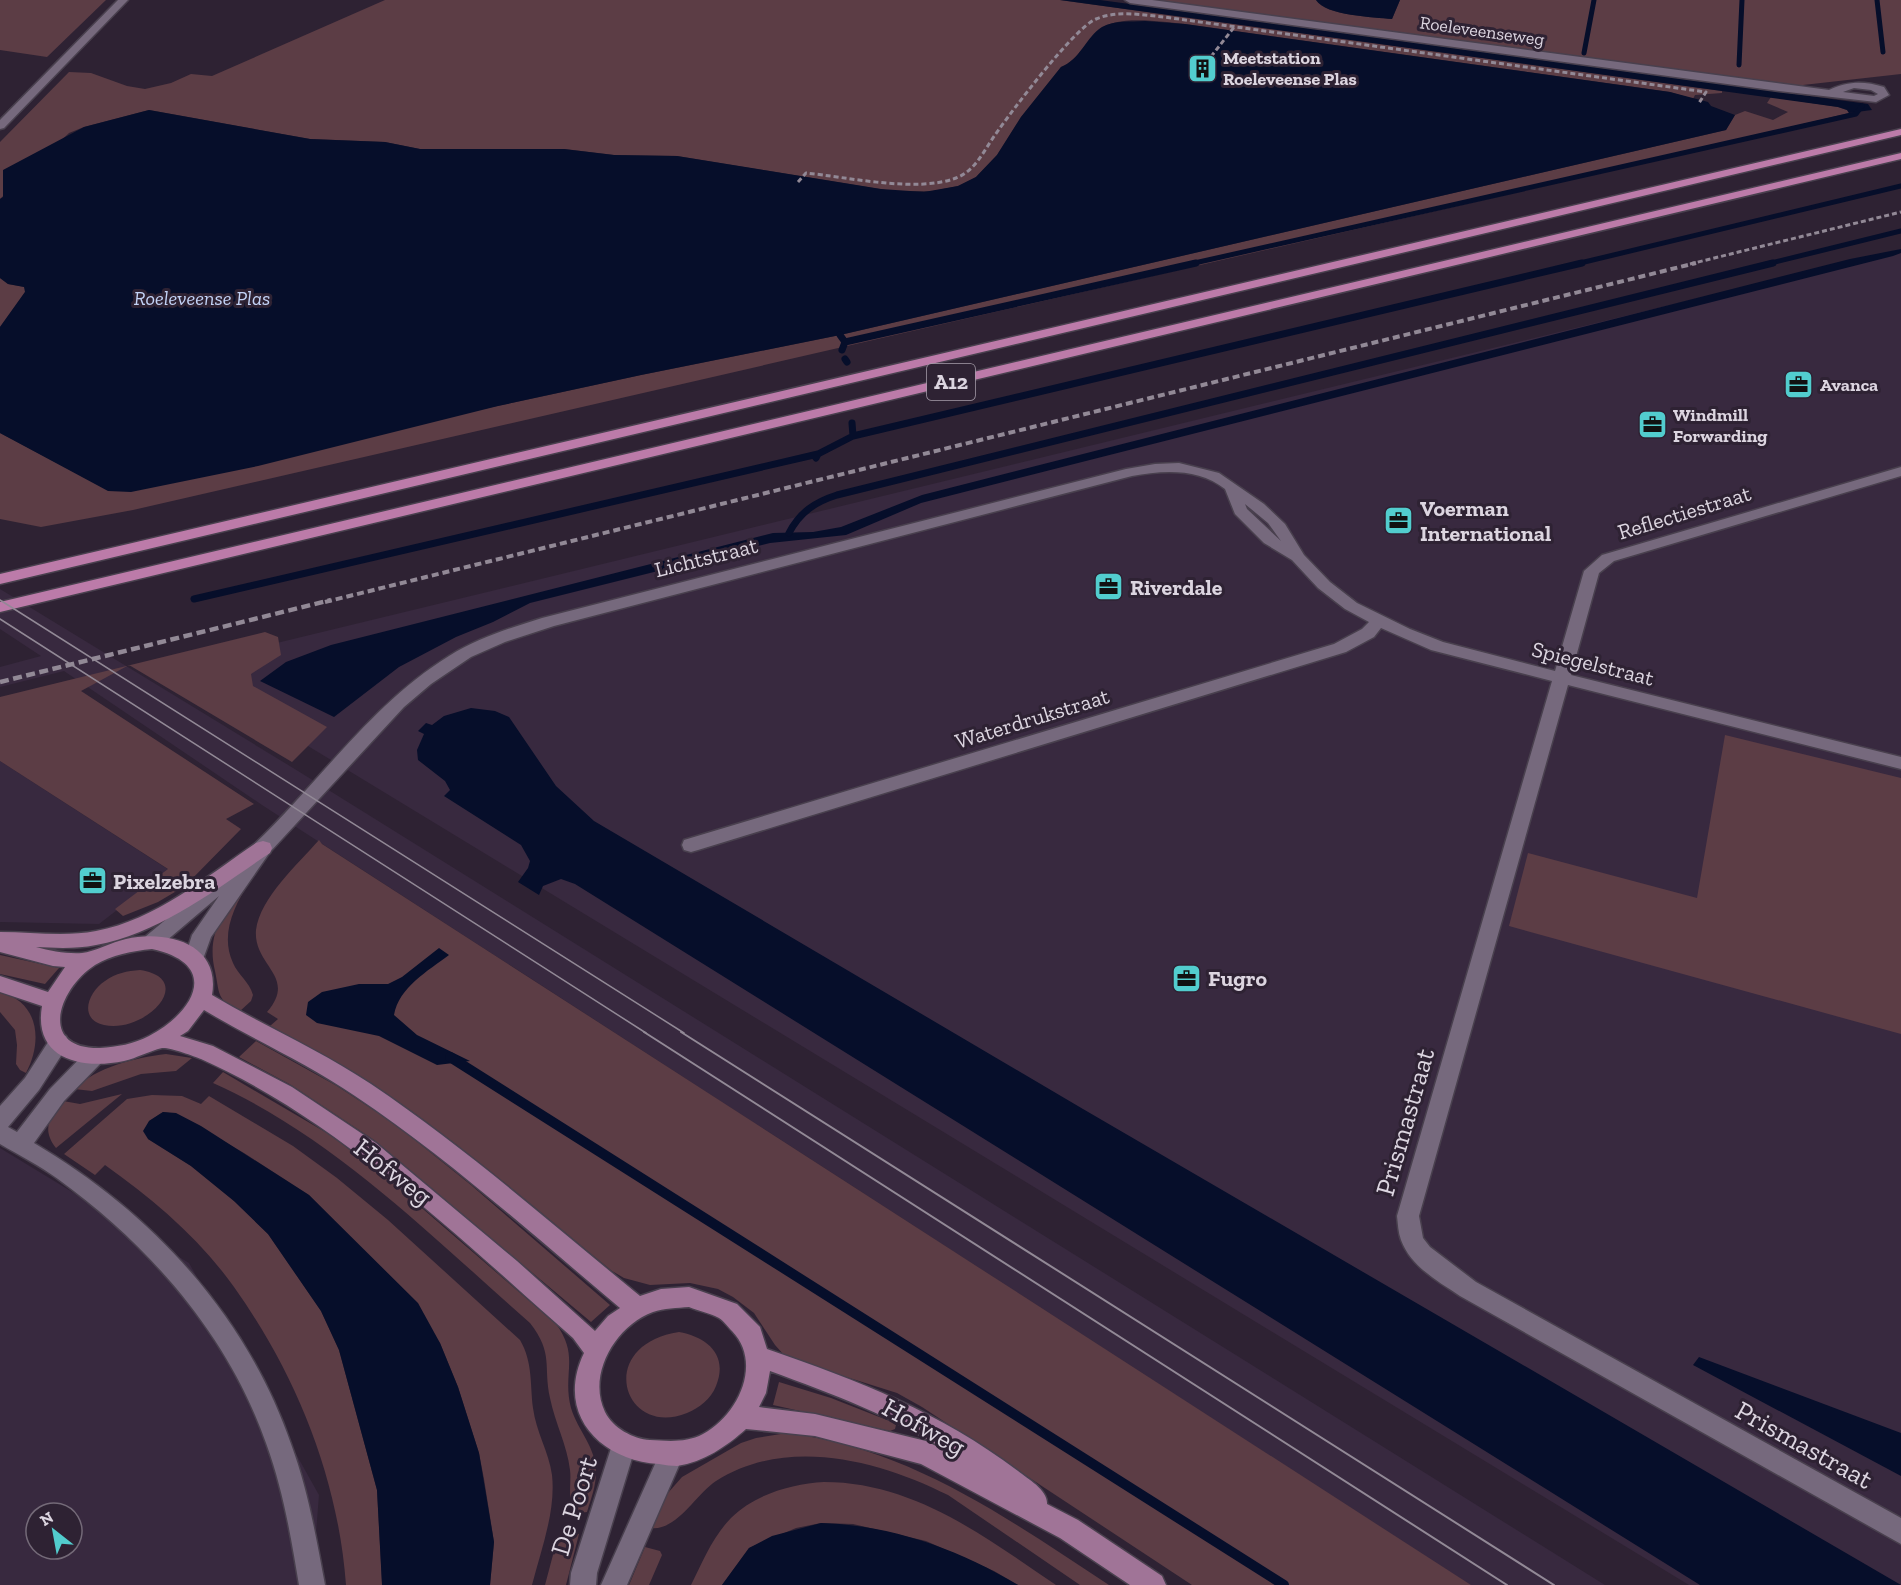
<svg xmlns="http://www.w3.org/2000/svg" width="1901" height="1585" viewBox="0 0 1901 1585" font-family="'Zilla Slab',serif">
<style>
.built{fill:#38293f;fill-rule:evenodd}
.green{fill:#5c3d45}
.water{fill:#060e2a}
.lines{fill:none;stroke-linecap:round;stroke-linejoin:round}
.stream-far2{stroke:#060e2a;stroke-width:5}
.stream-far1{stroke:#060e2a;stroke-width:7}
.stream{stroke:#060e2a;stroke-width:10}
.minor-casing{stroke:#49404e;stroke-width:3}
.major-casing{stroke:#49404e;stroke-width:3}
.highway-casing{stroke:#49404e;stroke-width:3}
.minor{fill:#76697d;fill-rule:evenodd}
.major{fill:#a07497;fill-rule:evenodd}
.highway{fill:#bc7ba9;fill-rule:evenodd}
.tram-far1{stroke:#928996;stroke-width:1.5}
.tram{stroke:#928996;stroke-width:2}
.rail-far2{stroke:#928996;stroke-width:3;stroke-dasharray:5 3;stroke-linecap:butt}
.rail-far1{stroke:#928996;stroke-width:4;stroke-dasharray:7 4;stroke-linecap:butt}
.rail{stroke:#928996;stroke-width:4.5;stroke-dasharray:9 4.5;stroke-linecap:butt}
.labels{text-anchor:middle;stroke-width:6;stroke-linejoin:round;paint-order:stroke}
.far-street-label{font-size:18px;fill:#dcd5e0;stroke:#2e2233}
.far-poi-label{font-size:18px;font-weight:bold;fill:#dcd5e0;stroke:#2e2233;text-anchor:start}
.far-water-label{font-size:20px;font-style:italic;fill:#c3d3f7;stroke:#2e2233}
.shield{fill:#2e2233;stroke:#a89fac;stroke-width:1.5}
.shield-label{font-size:21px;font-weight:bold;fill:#dcd5e0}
.poi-label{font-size:22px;font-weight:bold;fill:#dcd5e0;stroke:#2e2233;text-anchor:start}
.street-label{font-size:22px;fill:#dcd5e0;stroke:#2e2233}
.near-street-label{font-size:27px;fill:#dcd5e0;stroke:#2e2233}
</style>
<rect width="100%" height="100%" fill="#2e2233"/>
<!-- built -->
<path class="built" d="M 1901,249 L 1901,1585 L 1689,1585 L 178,667 Z
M 0,589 L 298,771 L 1605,1585 L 1470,1585 L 262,805 L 64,671 L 0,687 L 0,667 L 41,656 L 0,629 Z
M 0,761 L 169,870 L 99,924 L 0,922 Z
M 0,1148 L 189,1263 L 319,1495 L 312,1585 L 0,1585 ZM 36,1513 L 72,1513 L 72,1549 L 36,1549 Z"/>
<!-- green -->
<path class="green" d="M 0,0 L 106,0 L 47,57 L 0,50 Z
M 385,0 L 1060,0 L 1722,91 L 1722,93 L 1695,95 L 1693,99 L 1670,92 L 1185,24 C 1162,22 1115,14 1098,31 C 1085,43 1078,60 1061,67 L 1021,117 L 997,155 L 976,177 L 958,186 L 933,191 L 892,191 L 677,156 L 614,155 L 564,149 L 420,149 L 385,142 L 310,139 L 149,110 L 84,127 L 69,133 L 0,199 L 0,142 L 69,72 L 91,73 L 127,86 L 145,89 L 171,83 L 191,74 L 212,76 Z
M 1153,0 L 1316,0 C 1326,16 1374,17 1392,19 L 1400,0 L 1901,0 L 1901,74 L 1794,86 Z
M 1771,97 L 1838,107 L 1847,110 L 1849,113 L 1553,184 L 133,510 L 41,527 L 0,519 L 0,433 L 108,490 L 641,375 L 840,335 L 1726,130 L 1735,115 L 1745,111 L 1773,120 L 1788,112 L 1767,103 Z
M 0,278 L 8,284 L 25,287 L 25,292 L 0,327 Z
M 265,632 L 278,637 L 281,655 L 251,674 L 253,686 L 327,727 L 292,762 L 129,665 L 81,691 L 254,804 L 226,819 L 241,829 L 185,886 L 158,902 L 123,916 L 115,909 L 168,869 L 0,761 L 0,697 Z
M 1725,735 L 1901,778 L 1901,1034 L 1509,926 L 1528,853 L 1697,898 Z
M 319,840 L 322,844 L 1471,1585 L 1192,1585 L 922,1407 L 897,1393 L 802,1363 L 784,1355 L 775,1345 L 754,1313 L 733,1297 L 718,1289 L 690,1283 L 650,1285 L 624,1278 L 612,1271 C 540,1212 469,1151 393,1098 C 354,1071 311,1049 270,1026 L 278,1019 L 267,1012 C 298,976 253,966 256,930 C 260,898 298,864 319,840 Z
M 249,883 C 234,906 220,935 233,963 C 238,975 249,981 253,995 L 251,1001 L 239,1012 C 216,998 220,995 215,971 C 206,935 223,908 249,883 Z
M 0,955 L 59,968 L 45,984 L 0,974 Z
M 140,970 C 198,979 145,1034 104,1025 C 78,1019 88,992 105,981 C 116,973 127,971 140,970 Z
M 0,992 C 39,1002 43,1041 26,1073 L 20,1070 L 16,1064 L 17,1045 L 15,1030 L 0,1012 Z
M 256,1041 L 337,1086 L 395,1124 L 471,1185 L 610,1305 L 591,1322 L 374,1140 L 291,1085 L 239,1057 Z
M 166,1054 L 192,1058 L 176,1071 L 141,1074 L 92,1091 L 74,1089 C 97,1067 134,1058 166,1054 Z
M 223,1072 L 332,1136 L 401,1190 L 556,1324 C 580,1356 562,1374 571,1408 C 578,1431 596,1447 596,1472 C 596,1486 591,1499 587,1512 L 580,1513 C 565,1503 572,1485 570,1470 C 567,1445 555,1423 550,1398 C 543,1366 554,1354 530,1323 C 432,1237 334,1137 213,1083 Z
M 122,1094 L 56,1148 C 41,1129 50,1117 63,1101 L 80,1104 Z
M 152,1095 L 182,1096 L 201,1104 L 209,1096 L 293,1146 L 337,1178 L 388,1220 L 520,1340 C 533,1362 530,1385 533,1408 C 536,1432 549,1452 552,1475 C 556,1511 541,1550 532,1585 L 490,1585 L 494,1542 L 484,1479 L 479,1453 L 458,1387 L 440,1343 L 347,1234 L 309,1195 L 244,1153 L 176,1114 L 163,1112 L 149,1121 L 148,1139 L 191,1166 L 234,1201 L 268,1234 L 321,1311 L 339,1350 L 377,1490 L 382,1582 L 382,1585 L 346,1585 C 338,1477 296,1374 234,1287 C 200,1239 153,1199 105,1165 L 95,1175 L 64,1154 L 127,1099 Z
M 679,1332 C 706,1337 729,1354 716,1386 C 711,1399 699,1408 687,1413 C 623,1439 594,1345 679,1332 Z
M 779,1382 L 831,1398 L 892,1422 L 896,1425 L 895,1429 L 890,1431 L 773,1405 Z
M 787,1433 C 909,1448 1009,1519 1109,1585 L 1080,1585 L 948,1495 C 878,1460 787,1436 716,1481 C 695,1495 677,1531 651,1528 L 660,1502 L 682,1477 L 741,1443 L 756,1438 Z
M 824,1482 C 914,1482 985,1537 1056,1585 L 1018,1585 L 994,1571 L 926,1541 L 853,1524 L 821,1523 L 796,1528 L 749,1548 L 722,1585 L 691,1585 C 702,1563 713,1536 731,1518 C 755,1494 792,1484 824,1482 Z
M 566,1530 L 579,1534 L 566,1585 L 545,1585 L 558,1536 Z
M 645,1547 L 660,1551 L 662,1555 L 649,1585 L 629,1585 Z"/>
<!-- water -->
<path class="water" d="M 1060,0 L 1100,0 L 1868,104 L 1872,110 L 1849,113 L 1847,110 L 1838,107 Z
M 1316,0 L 1400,0 L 1392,19 C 1374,17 1326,16 1316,0 Z
M 1145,21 L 1185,24 L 1670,92 L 1708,102 L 1711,106 L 1735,115 L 1726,130 L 840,335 L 641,375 L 498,406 L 258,466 L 131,492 L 108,491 L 0,433 L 0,327 L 25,292 L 24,287 L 8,284 L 0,278 L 0,199 L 3,197 L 3,170 L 84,127 L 149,110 L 310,139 L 385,142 L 420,149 L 564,149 L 614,155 L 677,156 L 881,189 L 924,192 L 958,186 L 976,177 L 997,155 L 1021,117 L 1061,67 C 1080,60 1086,37 1102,27 C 1115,20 1131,22 1145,21 Z
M 1901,249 L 1901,253 L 1893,256 L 921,503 L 846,535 L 770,543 L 530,603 L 493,622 L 456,637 L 399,667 L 334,717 L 260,681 L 286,662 L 331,645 L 773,533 L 813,532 L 841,527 L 922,495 L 1850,259 Z
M 471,708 L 495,711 L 509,717 L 556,786 L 594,821 L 1083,1109 L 1901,1585 L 1700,1585 L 575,884 L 561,879 L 543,886 L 539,895 L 518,882 L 528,868 L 530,861 L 521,845 L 444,796 L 450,790 L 445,781 L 418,760 L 417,750 L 424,734 L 418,731 L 426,723 L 432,725 L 444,716 Z
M 439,948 L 449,955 C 428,971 399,987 394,1015 L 417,1035 L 470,1061 L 437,1065 L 379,1036 L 317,1023 L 306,1015 L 308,1002 L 322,992 L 359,984 L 388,984 L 402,977 Z
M 163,1112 L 176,1113 L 201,1126 L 309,1195 L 418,1303 L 440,1343 L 458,1387 L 479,1453 L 494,1542 L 490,1585 L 382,1585 L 377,1490 L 339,1350 L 321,1311 L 268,1234 L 234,1201 L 191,1166 L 148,1139 L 143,1131 L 149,1121 Z
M 1699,1357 L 1901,1433 L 1901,1476 L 1693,1365 Z
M 821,1523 C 891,1525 958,1549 1018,1585 L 722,1585 L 749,1548 L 772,1536 Z"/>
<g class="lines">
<!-- stream-far2 -->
<path class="stream-far2" d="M 1877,0 L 1883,52
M 1584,53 L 1594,0
M 1739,65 L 1742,0
M 1190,264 L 1856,114 L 1862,106
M 1576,264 L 1901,186
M 1767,264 L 1901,231"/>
<!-- stream-far1 -->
<path class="stream-far1" d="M 840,335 L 845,342 L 842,350
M 845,342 L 1196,263
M 845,359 L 847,362
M 853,436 L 1582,263
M 816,458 L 818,454 L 853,436 L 852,423
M 789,533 C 800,512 815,502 837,495 L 1773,263
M 194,599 L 818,454"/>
<!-- stream -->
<path class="stream" d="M 450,1057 L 1284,1585"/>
<defs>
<path id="minor" d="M 118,0 L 128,0 L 4,128 L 0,129 L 0,120 Z
M 1125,0 L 1152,0 L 1829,90 C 1848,81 1864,81 1884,87 L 1889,95 L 1876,102 L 1779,91 L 1130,3 ZM 1854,88 L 1871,90 L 1878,94 L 1874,96 L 1843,92 Z
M 1179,463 L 1219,473 L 1264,504 L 1285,524 L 1304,555 L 1330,582 L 1357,603 L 1410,629 L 1443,642 L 1555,671 L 1584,571 L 1602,555 L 1901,467 L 1901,476 L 1614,561 L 1599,573 L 1571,675 L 1901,757 L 1901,769 L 1568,685 L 1419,1216 L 1423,1238 L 1430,1247 L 1476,1282 L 1901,1518 L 1901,1544 L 1460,1296 C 1438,1281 1411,1267 1401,1240 C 1398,1232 1398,1224 1397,1216 L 1552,681 L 1431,650 L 1381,628 L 1374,637 L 1346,652 L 698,850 L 691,852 L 684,850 L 682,845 L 684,840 L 1334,644 L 1362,629 L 1369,622 L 1345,609 L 1318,588 L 1292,560 L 1264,543 L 1235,514 L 1225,489 C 1199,468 1163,470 1132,476 L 554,626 L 505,642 L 471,657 L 431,684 L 404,707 L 270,852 L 211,937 L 202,962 L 195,964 L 188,962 L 185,957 L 192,935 L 219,896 L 159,947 L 152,949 L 145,947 L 142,942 L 145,937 L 219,875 L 226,873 L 233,876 L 244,861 L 243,858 L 245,853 C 315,789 368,706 449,656 C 478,638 510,628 542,618 L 1126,469 L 1155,464 ZM 1245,504 L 1268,523 L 1281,541 L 1247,509 Z
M 59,1034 L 66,1036 L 69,1042 L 66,1048 L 39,1090 L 8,1127 L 17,1132 L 50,1089 L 88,1050 L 95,1048 L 102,1050 L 105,1056 L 102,1062 L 64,1101 L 34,1143 C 151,1212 246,1314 291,1444 C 308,1490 316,1537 325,1585 L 299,1585 C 291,1537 283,1489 266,1443 C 228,1335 150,1246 58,1179 C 40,1166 19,1155 0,1144 L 0,1106 L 25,1078 L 52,1036 Z
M 624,1433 L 633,1437 L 636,1445 L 597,1573 L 596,1585 L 570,1585 L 571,1573 L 612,1445 L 615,1437 Z
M 672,1442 L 681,1446 L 684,1454 L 627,1585 L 601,1585 L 663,1446 Z"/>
<path id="major" d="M 263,841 L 270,843 L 272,848 L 270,853 C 216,889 161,933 96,945 C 76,949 56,948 36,947 C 51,951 67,954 82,953 C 94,952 112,942 126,939 C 166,930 221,943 212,995 C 264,1026 320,1050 371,1084 C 466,1148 552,1224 640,1296 L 661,1289 L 689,1287 L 737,1304 L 760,1327 L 767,1349 C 859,1381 940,1412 1018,1471 C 1028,1479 1048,1490 1047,1504 L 1078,1520 L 1162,1576 L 1166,1585 L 1130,1585 L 1060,1538 L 921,1464 L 815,1436 L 746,1429 C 727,1446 704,1462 677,1466 C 672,1466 665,1465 659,1464 C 599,1460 555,1413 584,1353 L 573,1338 C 460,1239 340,1121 201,1059 C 194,1056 169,1047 162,1048 C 149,1051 137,1058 124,1061 C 81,1070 33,1059 42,1006 L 0,992 L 0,976 L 48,992 L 65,967 L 53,966 L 0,952 L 0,932 C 32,932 65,937 96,931 C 156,920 207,876 256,843 ZM 152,949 C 221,964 195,1012 149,1036 C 134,1044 117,1047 100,1048 C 37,1049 59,988 95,965 C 112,955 132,951 152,949 ZM 204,1010 C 254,1040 307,1063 355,1096 C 449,1159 533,1235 620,1308 L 608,1316 L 595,1331 L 517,1261 L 376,1143 L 292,1087 L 213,1046 L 180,1036 L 188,1031 ZM 689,1307 C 699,1311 710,1313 719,1318 C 724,1321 728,1327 732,1331 C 763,1363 738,1415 703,1434 C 686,1443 668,1441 650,1440 C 633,1439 613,1428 605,1412 C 587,1375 615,1326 653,1312 C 664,1308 677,1308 689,1307 ZM 770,1371 C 833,1394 894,1417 952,1454 L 926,1441 L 815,1414 L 759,1407 L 766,1393 Z"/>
<path id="highway" d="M 1901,129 L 1901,135 L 0,584 L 0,574 Z
M 1901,153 L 1901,159 L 0,612 L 0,602 Z"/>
</defs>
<!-- minor casing -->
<use href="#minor" class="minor-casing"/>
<!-- major casing -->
<use href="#major" class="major-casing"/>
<!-- highway casing -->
<use href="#highway" class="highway-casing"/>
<!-- minor -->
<use href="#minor" class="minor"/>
<!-- major -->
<use href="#major" class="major"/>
<!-- highway -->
<use href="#highway" class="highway"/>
<!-- tram-far1 -->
<path class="tram-far1" d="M 0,600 L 684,1033
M 0,619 L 646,1033"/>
<!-- tram -->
<path class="tram" d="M 644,1032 L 1507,1585
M 681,1032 L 1554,1585"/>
<!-- rail-far2 -->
<path class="rail-far2" d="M 1206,63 L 1235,26
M 798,182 L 806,173 C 847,177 917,193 956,178 C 975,171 983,152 995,135 C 1011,112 1074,28 1096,19 C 1117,10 1142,15 1164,17 L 1706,92 L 1699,103
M 1690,264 L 1901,212"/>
<!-- rail-far1 -->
<path class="rail-far1" d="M 325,602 L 1696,263"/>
<!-- rail -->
<path class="rail" d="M 0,682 L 331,600"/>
</g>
<!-- icons -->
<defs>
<symbol id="building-square" viewBox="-11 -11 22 22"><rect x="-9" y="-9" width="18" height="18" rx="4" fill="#52cdce" stroke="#2e2233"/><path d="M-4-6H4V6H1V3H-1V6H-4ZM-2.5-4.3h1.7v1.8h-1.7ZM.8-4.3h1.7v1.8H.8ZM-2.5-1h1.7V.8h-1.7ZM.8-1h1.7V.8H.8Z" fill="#111"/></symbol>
<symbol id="office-square" viewBox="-11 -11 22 22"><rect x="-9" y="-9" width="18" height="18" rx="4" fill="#52cdce" stroke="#2e2233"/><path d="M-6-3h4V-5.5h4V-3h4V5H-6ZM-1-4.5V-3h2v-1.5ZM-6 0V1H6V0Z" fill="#111"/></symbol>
</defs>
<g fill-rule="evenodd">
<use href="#building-square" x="1186" y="52" width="33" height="33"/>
<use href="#office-square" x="1782" y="368" width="33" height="33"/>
<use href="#office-square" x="1636" y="408" width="33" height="33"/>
<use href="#office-square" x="1382" y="504" width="33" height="33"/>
<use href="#office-square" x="1092" y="570" width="33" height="33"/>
<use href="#office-square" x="76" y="864" width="33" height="33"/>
<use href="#office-square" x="1170" y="962" width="33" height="33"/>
</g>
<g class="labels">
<!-- far-street labels -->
<g class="far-street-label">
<text transform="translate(1482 31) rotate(8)" y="6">Roeleveenseweg</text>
</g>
<!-- far-poi labels -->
<g class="far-poi-label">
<text x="1223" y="64">Meetstation<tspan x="1223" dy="21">Roeleveense Plas</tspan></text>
<text x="1820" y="391">Avanca</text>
<text x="1673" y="421">Windmill<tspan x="1673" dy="21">Forwarding</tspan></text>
</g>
<!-- far-water labels -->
<g class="far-water-label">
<text x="202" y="305">Roeleveense Plas</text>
</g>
<!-- shield labels -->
<rect class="shield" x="927" y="364" width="48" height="36" rx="4.5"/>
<g class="shield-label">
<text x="951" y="389">A12</text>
</g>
<!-- poi labels -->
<g class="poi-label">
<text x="1420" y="516">Voerman<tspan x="1420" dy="25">International</tspan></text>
<text x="1130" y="595">Riverdale</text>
<text x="113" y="889">Pixelzebra</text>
<text x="1208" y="986">Fugro</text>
</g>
<!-- street labels -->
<g class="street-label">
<text transform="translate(1684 512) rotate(-17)" y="8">Reflectiestraat</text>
<text transform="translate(706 557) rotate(-14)" y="8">Lichtstraat</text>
<text transform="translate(1593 663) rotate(14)" y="8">Spiegelstraat</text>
<text transform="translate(1032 718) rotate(-17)" y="8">Waterdrukstraat</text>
</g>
<!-- near-street labels -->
<g class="near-street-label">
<text transform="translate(1405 1122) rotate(-74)" y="9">Prismastraat</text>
<text transform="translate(393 1172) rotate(38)" y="9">Hofweg</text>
<text transform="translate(924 1427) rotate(29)" y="9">Hofweg</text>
<text transform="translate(1804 1445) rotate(29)" y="9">Prismastraat</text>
<text transform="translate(574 1506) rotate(-73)" y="9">De Poort</text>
</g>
</g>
<!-- north arrow -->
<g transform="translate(54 1531) rotate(329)"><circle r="28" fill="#2e2233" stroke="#746a78" stroke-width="1.5"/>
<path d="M0-4.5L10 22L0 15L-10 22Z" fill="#52cdce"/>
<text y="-9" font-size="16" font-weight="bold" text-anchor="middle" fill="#dcd5e0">N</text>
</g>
</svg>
